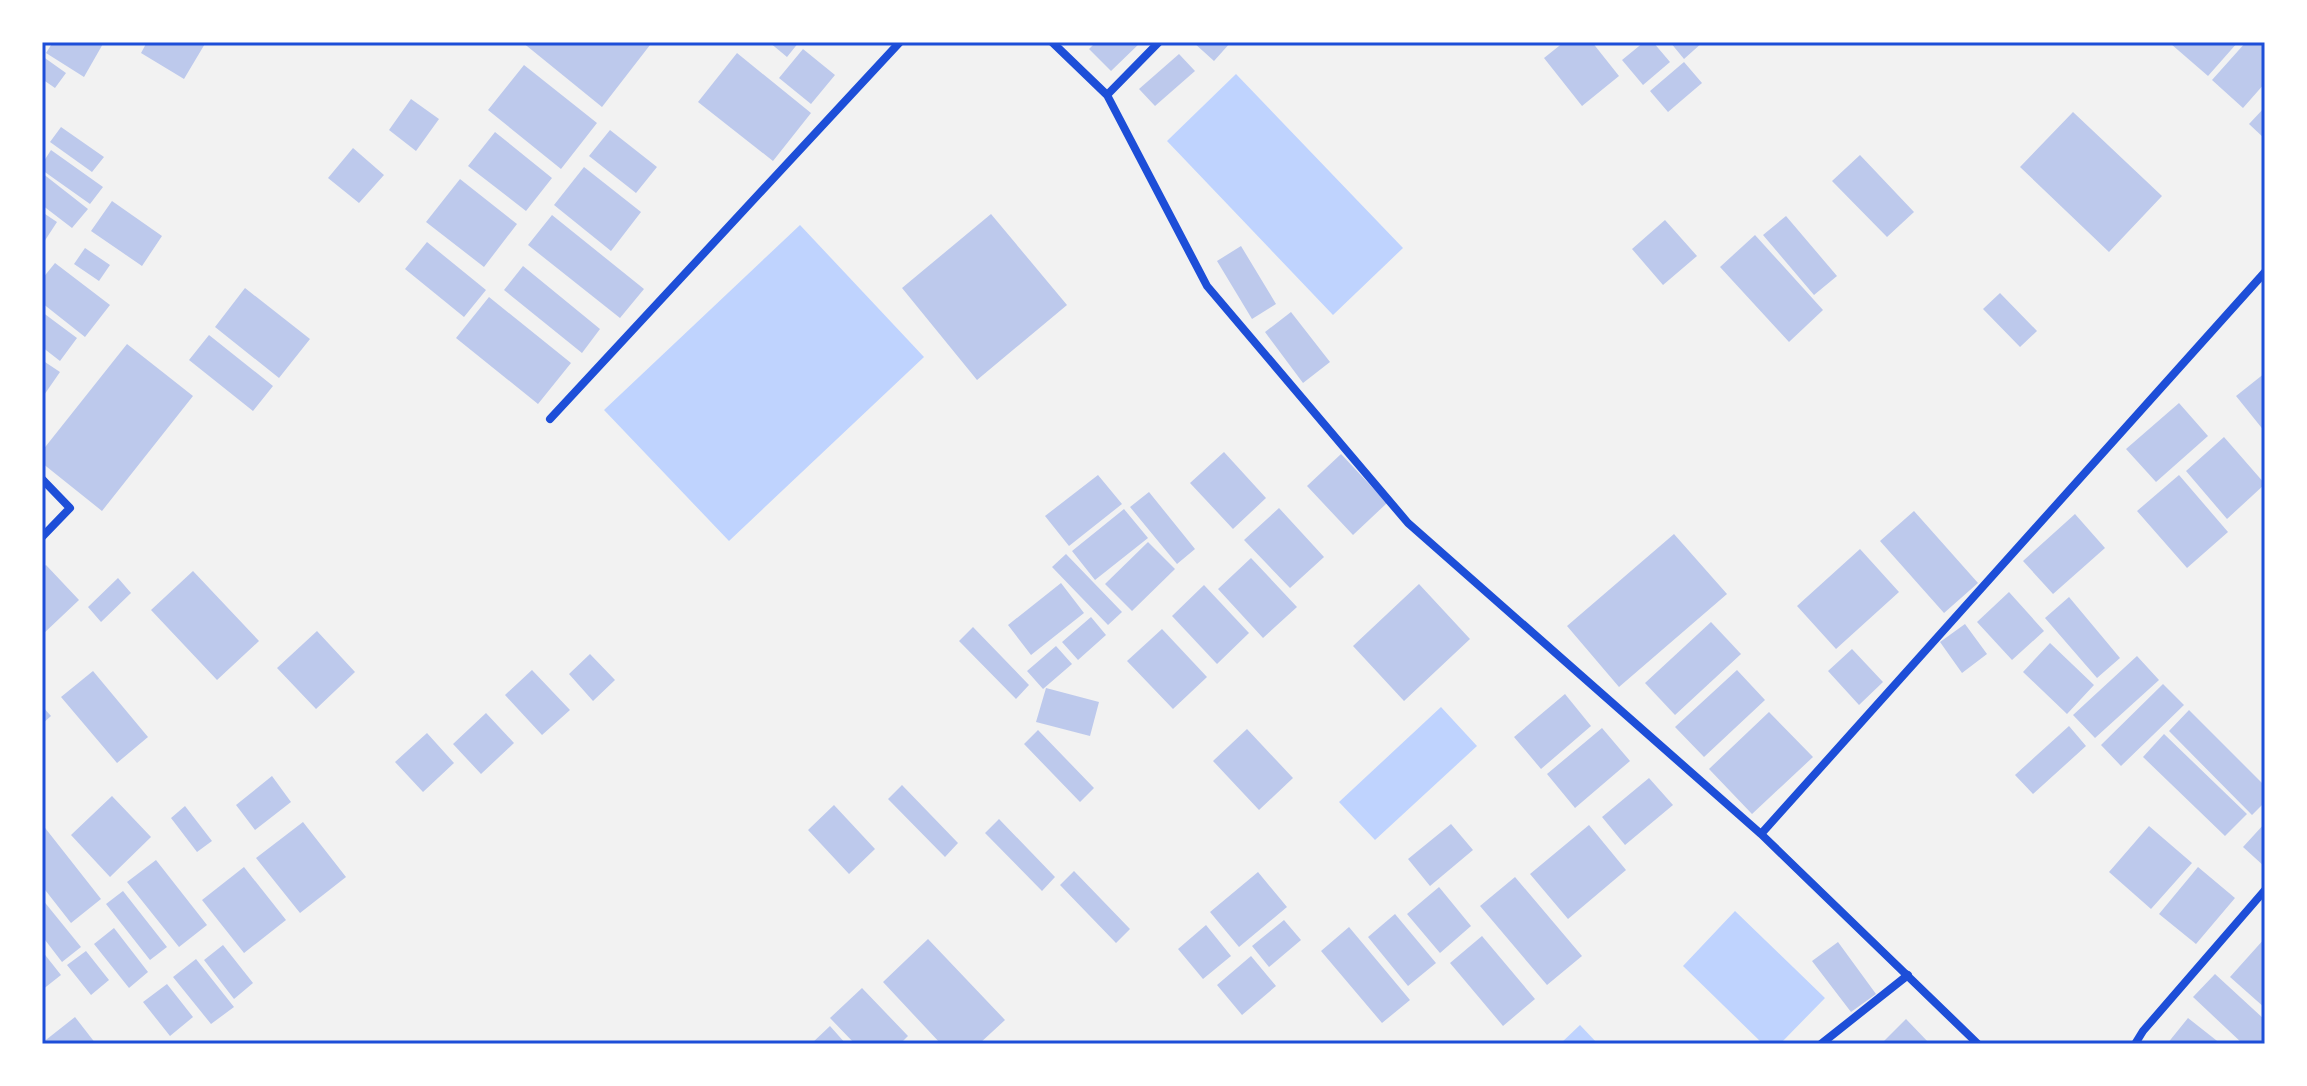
<svg xmlns="http://www.w3.org/2000/svg" width="2307" height="1086" viewBox="0 0 2307 1086" font-family="'IBM Plex Serif',serif">
<style>
.water{fill:#bfd3fe}
.building{fill:#bdc9ec}
.lines{fill:none;stroke-linecap:round;stroke-linejoin:round}
.minor{stroke:#1d4ed8;stroke-width:8}
.neatline{fill:none;stroke:#1d4ed8;stroke-width:3}
</style>
<rect width="100%" height="100%" fill="#f2f2f2"/>
<!-- water -->
<path class="water" d="M 1236,74 L 1403,248 L 1333,315 L 1167,141 Z
M 800,225 L 924,357 L 729,541 L 604,410 Z
M 1441,707 L 1477,746 L 1375,840 L 1339,802 Z
M 1735,911 L 1825,998 L 1780,1044 L 1763,1044 L 1683,966 Z
M 1580,1025 L 1598,1044 L 1560,1044 Z"/>
<!-- building -->
<path class="building" d="M 53,42 L 104,42 L 84,77 L 46,53 Z
M 147,42 L 206,42 L 184,79 L 141,53 Z
M 522,42 L 646,42 L 650,45 L 602,107 Z
M 769,42 L 799,42 L 787,57 Z
M 1096,42 L 1141,42 L 1111,71 L 1089,49 Z
M 1193,42 L 1231,42 L 1214,61 Z
M 1564,42 L 1592,42 L 1619,76 L 1582,106 L 1544,58 Z
M 1644,42 L 1653,42 L 1670,62 L 1643,85 L 1622,60 Z
M 1670,42 L 1703,42 L 1684,59 Z
M 2173,42 L 2238,42 L 2208,76 L 2171,44 Z
M 2246,42 L 2265,42 L 2265,83 L 2243,108 L 2212,80 Z
M 803,49 L 835,75 L 811,104 L 779,78 Z
M 737,53 L 811,113 L 773,161 L 698,102 Z
M 1179,54 L 1195,71 L 1155,106 L 1139,89 Z
M 42,56 L 66,73 L 55,88 L 42,79 Z
M 1684,62 L 1702,83 L 1668,112 L 1650,91 Z
M 524,65 L 597,123 L 561,169 L 488,110 Z
M 411,99 L 439,119 L 416,151 L 389,130 Z
M 2265,107 L 2265,139 L 2249,124 Z
M 2073,112 L 2162,196 L 2109,252 L 2020,167 Z
M 61,127 L 104,157 L 92,172 L 50,142 Z
M 610,130 L 657,167 L 636,193 L 589,156 Z
M 495,132 L 552,178 L 526,211 L 468,166 Z
M 353,148 L 384,175 L 359,203 L 328,178 Z
M 51,150 L 103,187 L 90,204 L 42,170 L 42,164 Z
M 1860,155 L 1914,212 L 1887,237 L 1832,181 Z
M 584,167 L 641,212 L 611,251 L 554,205 Z
M 42,173 L 88,209 L 72,228 L 42,205 Z
M 460,179 L 517,224 L 484,267 L 426,222 Z
M 112,201 L 162,236 L 142,266 L 91,231 Z
M 42,212 L 57,222 L 42,245 Z
M 991,214 L 1067,305 L 977,380 L 902,288 Z
M 552,215 L 644,289 L 620,318 L 528,245 Z
M 1786,216 L 1837,276 L 1814,295 L 1763,235 Z
M 1665,220 L 1697,256 L 1663,285 L 1632,249 Z
M 1755,235 L 1823,310 L 1789,342 L 1720,267 Z
M 427,242 L 486,290 L 464,317 L 405,269 Z
M 1241,246 L 1276,304 L 1252,319 L 1217,261 Z
M 85,248 L 110,265 L 99,281 L 74,264 Z
M 55,263 L 110,305 L 85,337 L 42,303 L 42,279 Z
M 523,266 L 600,329 L 582,353 L 504,290 Z
M 245,288 L 310,339 L 279,378 L 215,327 Z
M 2000,293 L 2037,331 L 2020,347 L 1983,309 Z
M 489,297 L 571,363 L 538,404 L 456,338 Z
M 42,312 L 77,338 L 60,361 L 42,347 Z
M 1291,312 L 1330,362 L 1303,383 L 1265,332 Z
M 209,335 L 273,386 L 253,411 L 189,360 Z
M 127,344 L 193,396 L 102,511 L 42,463 L 42,451 Z
M 42,360 L 60,372 L 42,398 Z
M 2265,373 L 2265,432 L 2236,396 Z
M 2179,403 L 2208,436 L 2156,482 L 2126,449 Z
M 2224,437 L 2265,484 L 2227,519 L 2186,471 Z
M 1224,452 L 1266,498 L 1233,529 L 1190,483 Z
M 1341,454 L 1387,503 L 1353,535 L 1307,486 Z
M 1098,475 L 1122,504 L 1069,546 L 1045,516 Z
M 2179,475 L 2228,532 L 2187,568 L 2137,511 Z
M 1149,492 L 1195,549 L 1177,564 L 1130,507 Z
M 1279,508 L 1324,557 L 1290,588 L 1244,540 Z
M 1124,509 L 1148,538 L 1095,580 L 1072,551 Z
M 1914,511 L 1978,583 L 1944,613 L 1880,541 Z
M 2075,514 L 2105,548 L 2053,594 L 2023,561 Z
M 1674,534 L 1727,594 L 1619,687 L 1567,626 Z
M 1148,542 L 1175,569 L 1132,611 L 1105,584 Z
M 1860,549 L 1899,592 L 1836,649 L 1797,606 Z
M 1066,554 L 1122,612 L 1108,625 L 1052,567 Z
M 1251,558 L 1297,607 L 1263,638 L 1218,589 Z
M 46,565 L 79,600 L 42,635 L 42,568 Z
M 193,571 L 259,641 L 217,680 L 151,610 Z
M 118,578 L 131,593 L 101,622 L 88,607 Z
M 1061,583 L 1084,613 L 1031,655 L 1008,625 Z
M 1419,584 L 1470,639 L 1404,701 L 1353,646 Z
M 1204,585 L 1249,633 L 1217,664 L 1172,616 Z
M 2009,592 L 2044,631 L 2012,660 L 1977,622 Z
M 2069,597 L 2120,658 L 2097,678 L 2045,618 Z
M 1091,617 L 1106,635 L 1078,660 L 1062,642 Z
M 1711,622 L 1741,654 L 1675,715 L 1645,683 Z
M 1965,624 L 1987,654 L 1962,673 L 1940,642 Z
M 973,627 L 1029,685 L 1016,699 L 959,641 Z
M 1162,629 L 1207,677 L 1173,709 L 1127,661 Z
M 317,631 L 355,672 L 316,709 L 277,668 Z
M 2050,643 L 2094,685 L 2067,714 L 2023,672 Z
M 1056,646 L 1072,664 L 1043,689 L 1027,671 Z
M 1852,649 L 1883,682 L 1859,705 L 1828,671 Z
M 590,654 L 615,680 L 593,701 L 569,674 Z
M 2137,656 L 2159,680 L 2095,738 L 2073,715 Z
M 532,670 L 570,710 L 542,735 L 505,695 Z
M 1737,670 L 1765,700 L 1704,757 L 1675,727 Z
M 93,671 L 148,737 L 117,763 L 61,697 Z
M 2163,684 L 2184,705 L 2121,766 L 2101,745 Z
M 1046,688 L 1099,702 L 1090,736 L 1036,722 Z
M 1565,694 L 1591,726 L 1541,769 L 1514,737 Z
M 42,706 L 51,716 L 42,724 Z
M 2189,710 L 2265,786 L 2265,802 L 2252,815 L 2169,731 Z
M 1769,712 L 1813,757 L 1752,814 L 1709,769 Z
M 486,713 L 514,743 L 481,774 L 453,744 Z
M 2069,726 L 2086,746 L 2033,794 L 2015,775 Z
M 1602,728 L 1630,761 L 1575,808 L 1547,774 Z
M 1247,729 L 1293,778 L 1259,810 L 1213,761 Z
M 1038,730 L 1094,788 L 1080,802 L 1024,744 Z
M 427,733 L 454,763 L 423,792 L 395,762 Z
M 2164,734 L 2247,814 L 2225,836 L 2143,757 Z
M 272,776 L 291,802 L 255,830 L 236,805 Z
M 1649,778 L 1673,805 L 1625,845 L 1602,817 Z
M 902,785 L 958,843 L 945,857 L 888,799 Z
M 112,796 L 151,837 L 110,877 L 71,835 Z
M 834,805 L 875,849 L 849,874 L 808,830 Z
M 185,806 L 212,841 L 197,852 L 171,818 Z
M 999,819 L 1055,877 L 1042,891 L 985,833 Z
M 303,822 L 346,877 L 300,913 L 256,858 Z
M 2265,823 L 2265,867 L 2243,847 Z
M 42,824 L 101,899 L 71,923 L 42,886 Z
M 1451,824 L 1473,850 L 1430,886 L 1408,859 Z
M 1589,825 L 1626,870 L 1568,919 L 1530,874 Z
M 2149,826 L 2192,863 L 2151,909 L 2109,872 Z
M 156,860 L 207,925 L 179,947 L 127,882 Z
M 244,867 L 286,920 L 244,953 L 202,900 Z
M 2198,867 L 2235,898 L 2196,944 L 2159,914 Z
M 1074,871 L 1130,929 L 1116,943 L 1060,885 Z
M 1258,872 L 1287,907 L 1239,947 L 1210,912 Z
M 1515,877 L 1582,956 L 1547,985 L 1480,906 Z
M 1439,887 L 1471,926 L 1440,953 L 1407,914 Z
M 123,891 L 167,947 L 150,960 L 106,904 Z
M 42,899 L 81,947 L 62,962 L 42,936 Z
M 1395,914 L 1436,963 L 1408,986 L 1368,937 Z
M 1284,920 L 1301,940 L 1269,967 L 1252,946 Z
M 1206,925 L 1231,956 L 1203,979 L 1178,949 Z
M 1349,927 L 1410,1000 L 1382,1023 L 1321,951 Z
M 114,928 L 148,972 L 129,988 L 94,944 Z
M 1482,936 L 1535,999 L 1503,1026 L 1450,963 Z
M 2265,938 L 2265,1008 L 2230,977 Z
M 928,939 L 1005,1020 L 979,1044 L 941,1044 L 883,982 Z
M 1838,942 L 1876,994 L 1851,1012 L 1812,961 Z
M 223,945 L 253,983 L 234,999 L 204,960 Z
M 42,951 L 61,975 L 42,990 Z
M 86,951 L 109,980 L 91,995 L 67,965 Z
M 1251,956 L 1276,986 L 1242,1015 L 1217,985 Z
M 196,959 L 234,1007 L 211,1024 L 173,977 Z
M 2215,974 L 2265,1020 L 2265,1037 L 2259,1044 L 2243,1044 L 2193,997 Z
M 167,984 L 193,1017 L 170,1036 L 143,1002 Z
M 862,988 L 908,1036 L 900,1044 L 855,1044 L 830,1018 Z
M 75,1017 L 96,1044 L 42,1044 L 42,1043 Z
M 2188,1018 L 2221,1044 L 2167,1044 Z
M 1906,1019 L 1930,1044 L 1881,1044 Z
M 830,1026 L 846,1044 L 811,1044 Z"/>
<g class="lines">
<!-- minor -->
<path class="minor" d="M 1052,42 L 1107,95 L 1207,286 L 1408,523 L 1761,834 L 1978,1044
M 1107,95 L 1159,42
M 550,419 L 900,42
M 42,479 L 70,508 L 42,537
M 1761,834 L 2265,272
M 1821,1044 L 1908,975
M 2135,1044 L 2143,1031 L 2265,890"/>
</g>
<!-- border -->
<rect width="2307" height="1086" fill="none" stroke="#ffffff" stroke-width="88"/>
<rect x="44" y="44" width="2219" height="998" class="neatline"/>
</svg>
